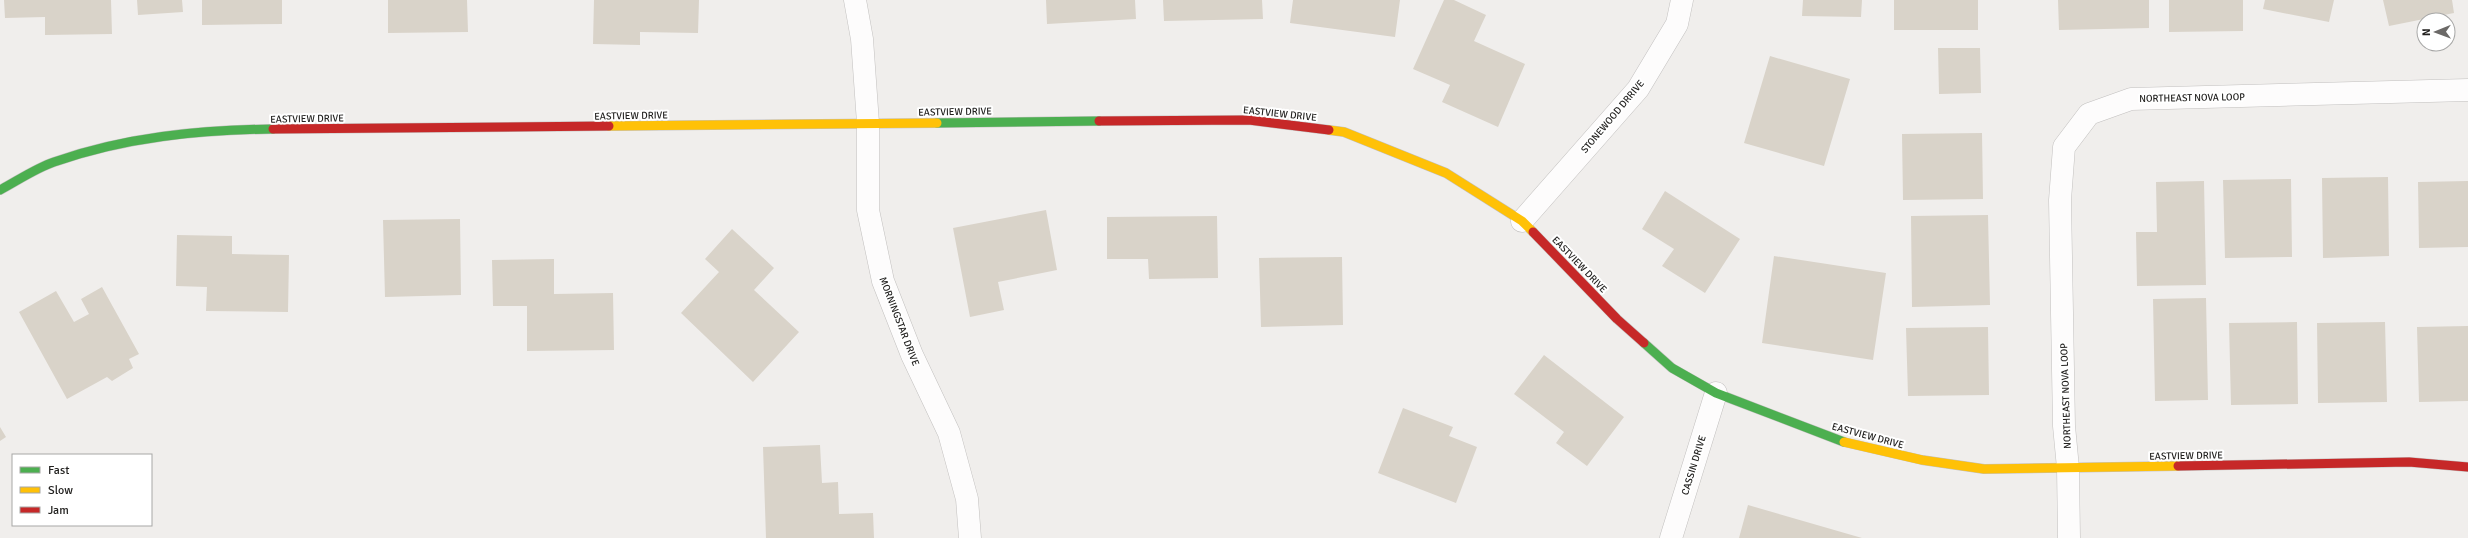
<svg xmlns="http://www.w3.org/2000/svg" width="2468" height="538" viewBox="0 0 2468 538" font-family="Signika,sans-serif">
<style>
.building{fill:#d9d3c9}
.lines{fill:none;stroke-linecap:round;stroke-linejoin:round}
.street-casing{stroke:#c2c0bf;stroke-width:23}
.fast-casing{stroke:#c2c0bf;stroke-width:10}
.slow-casing{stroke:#c2c0bf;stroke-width:10}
.jam-casing{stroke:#c2c0bf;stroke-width:10}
.street{stroke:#fdfcfc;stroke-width:22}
.fast{stroke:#4caf50;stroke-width:9}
.slow{stroke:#ffc107;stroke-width:9}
.jam{stroke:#c62828;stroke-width:9}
.labels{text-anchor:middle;stroke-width:4;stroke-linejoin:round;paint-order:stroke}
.street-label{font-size:10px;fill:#232220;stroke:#fff}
</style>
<rect width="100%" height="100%" fill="#f0eeec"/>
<!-- building -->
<path class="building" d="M 4,0 L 111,0 L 112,34 L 45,35 L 45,17 L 5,18 Z
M 137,0 L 182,0 L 183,12 L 138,15 Z
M 202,0 L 282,0 L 282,24 L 202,25 Z
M 388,0 L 467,0 L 468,32 L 388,33 Z
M 594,0 L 699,0 L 698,33 L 640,32 L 640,45 L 593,44 Z
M 1046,0 L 1135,0 L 1136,19 L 1047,24 Z
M 1163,0 L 1262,0 L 1263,19 L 1164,21 Z
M 1293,0 L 1400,0 L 1395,37 L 1290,23 Z
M 1444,0 L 1454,0 L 1486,15 L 1474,41 L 1525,64 L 1498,127 L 1442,102 L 1450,85 L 1413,69 Z
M 1803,0 L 1862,0 L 1861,17 L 1802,16 Z
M 1894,0 L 1978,0 L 1978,30 L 1894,30 Z
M 2058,0 L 2149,0 L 2149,28 L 2059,30 Z
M 2169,0 L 2243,0 L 2243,31 L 2169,32 Z
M 2265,0 L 2334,0 L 2329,22 L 2263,9 Z
M 2383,0 L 2452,0 L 2454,13 L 2389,26 Z
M 1938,48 L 1980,48 L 1981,93 L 1939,94 Z
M 1770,56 L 1850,79 L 1824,166 L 1744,143 Z
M 1982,133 L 1983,199 L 1903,200 L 1902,134 Z
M 2388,177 L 2389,256 L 2323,258 L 2322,178 Z
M 2291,179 L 2292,257 L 2225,258 L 2223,180 Z
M 2204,181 L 2206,285 L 2137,286 L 2136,232 L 2157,232 L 2156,182 Z
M 2468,181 L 2468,247 L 2419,248 L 2418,182 Z
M 1665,191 L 1740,239 L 1705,293 L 1662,266 L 1674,249 L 1642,229 Z
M 1046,210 L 1057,270 L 998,282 L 1004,310 L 970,317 L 953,228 Z
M 1988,215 L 1990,305 L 1912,307 L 1911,216 Z
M 1217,216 L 1218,278 L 1149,279 L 1148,259 L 1107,259 L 1107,217 Z
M 460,219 L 461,295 L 385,297 L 383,220 Z
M 732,229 L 774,268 L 754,290 L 799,332 L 753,382 L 681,313 L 719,272 L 705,259 Z
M 177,235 L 232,236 L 232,254 L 289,255 L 288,312 L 206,311 L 207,287 L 176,286 Z
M 1774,256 L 1886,273 L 1873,360 L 1762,343 Z
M 1342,257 L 1343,325 L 1261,327 L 1259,258 Z
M 554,259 L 554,294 L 613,293 L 614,350 L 527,351 L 527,306 L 493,306 L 492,260 Z
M 102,287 L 139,354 L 129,359 L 133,368 L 112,381 L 107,377 L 67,399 L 19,312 L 56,291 L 74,322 L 89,314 L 81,299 Z
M 2206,298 L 2208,400 L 2155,401 L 2153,299 Z
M 2297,322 L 2298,404 L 2231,405 L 2229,323 Z
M 2385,322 L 2387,402 L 2318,403 L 2317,323 Z
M 2468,326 L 2468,401 L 2419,402 L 2417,327 Z
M 1988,327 L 1989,395 L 1908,396 L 1906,328 Z
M 1544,355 L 1624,417 L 1587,466 L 1556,443 L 1564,432 L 1514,394 Z
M 1403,408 L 1453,427 L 1449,436 L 1477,447 L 1456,503 L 1378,473 Z
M 0,427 L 6,437 L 0,441 Z
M 820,445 L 822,483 L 838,482 L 839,514 L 873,513 L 874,538 L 766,538 L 763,447 Z
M 1748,505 L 1862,538 L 1739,538 Z"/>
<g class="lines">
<defs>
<path id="street" d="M 855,0 L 862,39 L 868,123 L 868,210 L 883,281 L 912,355 L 949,433 L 967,499 L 970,538
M 1522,221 L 1638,89 L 1677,24 L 1682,0
M 1671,538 L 1716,393
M 2069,538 L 2068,468 L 2064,426 L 2060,200 L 2064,147 L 2089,114 L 2131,99 L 2468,90"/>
<path id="fast" d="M 937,123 L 1099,121
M 0,190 C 17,181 36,168 54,162 C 125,137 199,130 273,129
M 1644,343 L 1672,368 L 1716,393 L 1844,442"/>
<path id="slow" d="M 609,126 L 937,123
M 1329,130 L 1344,132 L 1446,173 L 1522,221 L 1533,232
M 1844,442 L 1922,460 L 1984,469 L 2178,466"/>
<path id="jam" d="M 1099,121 L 1249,120 L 1329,130
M 273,129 L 609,126
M 1533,232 L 1617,319 L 1644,343
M 2178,466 L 2409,462 L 2468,467"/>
</defs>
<!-- street casing -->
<use href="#street" class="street-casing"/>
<!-- fast casing -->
<use href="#fast" class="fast-casing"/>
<!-- slow casing -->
<use href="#slow" class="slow-casing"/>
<!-- jam casing -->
<use href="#jam" class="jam-casing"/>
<!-- street -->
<use href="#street" class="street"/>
<!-- fast -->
<use href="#fast" class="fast"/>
<!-- slow -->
<use href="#slow" class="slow"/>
<!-- jam -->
<use href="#jam" class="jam"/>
</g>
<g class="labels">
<!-- street labels -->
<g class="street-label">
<text transform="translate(2192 97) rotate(-1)" y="4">NORTHEAST NOVA LOOP</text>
<text transform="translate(955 111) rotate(-1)" y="4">EASTVIEW DRIVE</text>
<text transform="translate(1280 113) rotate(6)" y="4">EASTVIEW DRIVE</text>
<text transform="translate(631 115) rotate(-1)" y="4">EASTVIEW DRIVE</text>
<text transform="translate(1612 116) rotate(-50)" y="4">STONEWOOD DRRIVE</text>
<text transform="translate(307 118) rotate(-1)" y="4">EASTVIEW DRIVE</text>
<text transform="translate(1580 264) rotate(46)" y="4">EASTVIEW DRIVE</text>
<text transform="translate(900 321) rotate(69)" y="4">MORNINGSTAR DRIVE</text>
<text transform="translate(2065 396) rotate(-92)" y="4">NORTHEAST NOVA LOOP</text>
<text transform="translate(1868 435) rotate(15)" y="4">EASTVIEW DRIVE</text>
<text transform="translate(2186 455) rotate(-1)" y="4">EASTVIEW DRIVE</text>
<text transform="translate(1693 465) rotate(-73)" y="4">CASSIN DRIVE</text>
</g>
</g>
<!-- legend -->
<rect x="12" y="454" width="140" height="72" fill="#ffffff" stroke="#a7a7a6"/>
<rect x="20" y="467" width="20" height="6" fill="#4caf50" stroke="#a7a7a6"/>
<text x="48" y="474" font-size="12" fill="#232220">Fast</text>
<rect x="20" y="487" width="20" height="6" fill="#ffc107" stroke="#a7a7a6"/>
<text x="48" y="494" font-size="12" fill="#232220">Slow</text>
<rect x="20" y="507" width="20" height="6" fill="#c62828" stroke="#a7a7a6"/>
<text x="48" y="514" font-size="12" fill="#232220">Jam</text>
<!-- north arrow -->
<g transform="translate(2436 32) rotate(269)"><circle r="19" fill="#ffffff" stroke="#a7a7a6"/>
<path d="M0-3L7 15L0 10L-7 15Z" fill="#6b6967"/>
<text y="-6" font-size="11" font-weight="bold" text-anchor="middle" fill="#232220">N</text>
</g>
</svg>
